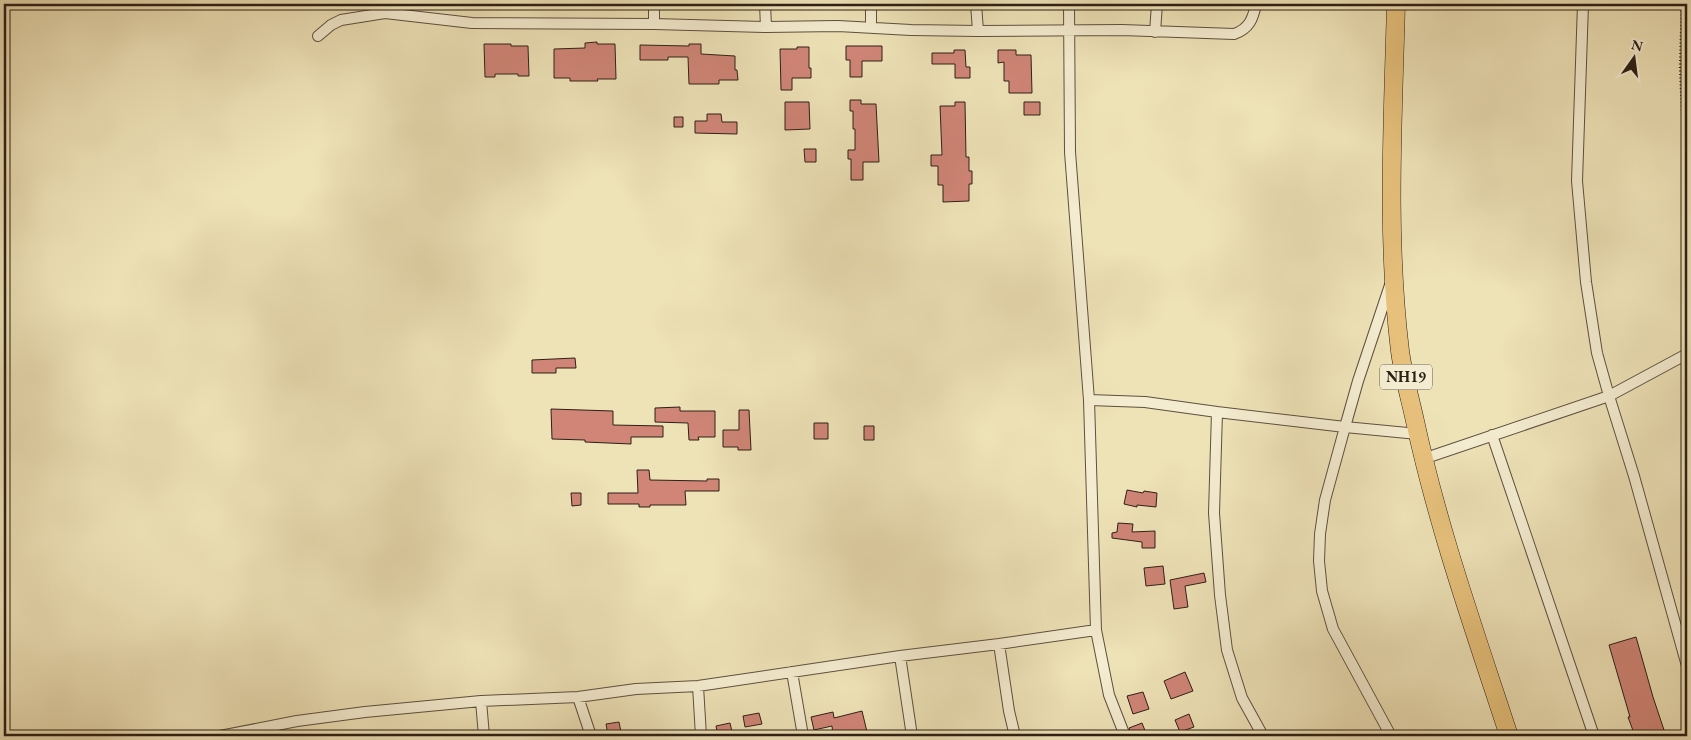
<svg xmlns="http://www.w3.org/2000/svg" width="1691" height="740" viewBox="0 0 1691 740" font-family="'EB Garamond',serif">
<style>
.building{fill:#d08577;stroke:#2d2017}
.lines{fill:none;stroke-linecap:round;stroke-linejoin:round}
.street-casing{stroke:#5d503f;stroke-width:12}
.highway-casing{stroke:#2d2017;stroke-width:19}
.path{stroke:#2d2017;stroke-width:2.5;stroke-dasharray:1 2.5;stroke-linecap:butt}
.street{stroke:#f4ecd0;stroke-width:10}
.highway{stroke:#e7c17c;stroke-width:18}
.labels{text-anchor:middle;stroke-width:4.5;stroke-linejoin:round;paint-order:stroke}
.shield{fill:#f4ecd0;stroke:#695d4e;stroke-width:1}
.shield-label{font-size:15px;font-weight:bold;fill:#2d2017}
</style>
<rect width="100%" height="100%" fill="#eee2b7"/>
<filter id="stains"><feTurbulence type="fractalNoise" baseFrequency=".004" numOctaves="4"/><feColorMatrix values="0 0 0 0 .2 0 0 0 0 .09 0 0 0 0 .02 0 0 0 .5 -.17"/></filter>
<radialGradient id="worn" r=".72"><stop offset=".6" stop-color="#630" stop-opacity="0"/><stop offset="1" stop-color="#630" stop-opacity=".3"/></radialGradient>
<!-- building -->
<path class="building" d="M 597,42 L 597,44 L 615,44 L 616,79 L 597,79 L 598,81 L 570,81 L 570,78 L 554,78 L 554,49 L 585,48 L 585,43 Z
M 484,44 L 511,44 L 511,46 L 528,46 L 529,76 L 518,76 L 518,74 L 495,74 L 495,77 L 485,77 Z
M 689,44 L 701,44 L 701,54 L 735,56 L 735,70 L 737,70 L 738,80 L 719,80 L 719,84 L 689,84 L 688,57 L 668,57 L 668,60 L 640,60 L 640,45 L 689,46 Z
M 846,46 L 882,46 L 882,61 L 862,61 L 862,77 L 850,77 L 850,60 L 846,60 Z
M 797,47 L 809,47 L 809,68 L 811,68 L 811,78 L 792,78 L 792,90 L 781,90 L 780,49 L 797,49 Z
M 954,50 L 965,50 L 966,67 L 970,67 L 970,78 L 955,78 L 955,64 L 932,64 L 932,53 L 954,53 Z
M 998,50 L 1016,50 L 1016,55 L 1031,55 L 1032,93 L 1009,93 L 1009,81 L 1004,81 L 1004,62 L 998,63 Z
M 850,100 L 861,100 L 861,104 L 876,104 L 879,162 L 863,162 L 863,180 L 851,180 L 851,159 L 848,159 L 848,150 L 855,150 L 855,129 L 853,129 L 853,111 L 850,111 Z
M 785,102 L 809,102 L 810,129 L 785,130 Z
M 955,102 L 965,102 L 966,157 L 969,157 L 969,171 L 972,171 L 972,184 L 969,184 L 969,201 L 943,202 L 943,185 L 938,185 L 938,166 L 931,166 L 931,155 L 942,155 L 940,106 L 955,106 Z
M 1024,102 L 1040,102 L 1040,115 L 1024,115 Z
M 707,114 L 721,114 L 722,122 L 737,122 L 737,134 L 695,133 L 695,121 L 707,121 Z
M 674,117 L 683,117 L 683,127 L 674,127 Z
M 804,149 L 816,149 L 816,162 L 805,162 Z
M 575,358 L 576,368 L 556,368 L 556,373 L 532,373 L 532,360 Z
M 680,407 L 680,411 L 715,411 L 715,437 L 698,437 L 699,440 L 689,440 L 688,423 L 655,422 L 655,408 Z
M 551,409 L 613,411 L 613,425 L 663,426 L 663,437 L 631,437 L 631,444 L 585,442 L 585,440 L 552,439 Z
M 739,410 L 749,410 L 751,450 L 738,450 L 738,447 L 723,447 L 723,430 L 739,430 Z
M 814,423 L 828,423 L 828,439 L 814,439 Z
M 864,426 L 874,426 L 874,440 L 864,440 Z
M 637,470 L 649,470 L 650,480 L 707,481 L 707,479 L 719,479 L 719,491 L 685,491 L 686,505 L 650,505 L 650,507 L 639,507 L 639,504 L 608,504 L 608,493 L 638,493 Z
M 1127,490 L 1143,493 L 1144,491 L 1157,493 L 1156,507 L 1137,505 L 1137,507 L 1124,504 Z
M 571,493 L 581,493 L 581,505 L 572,506 Z
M 1118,523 L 1133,524 L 1132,532 L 1155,531 L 1155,548 L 1142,548 L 1142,542 L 1112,538 L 1112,533 L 1117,532 Z
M 1163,566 L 1165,584 L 1146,586 L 1144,568 Z
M 1204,573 L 1206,582 L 1185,586 L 1188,607 L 1174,609 L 1170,580 Z
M 1636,637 L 1653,697 L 1666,736 L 1635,736 L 1628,717 L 1630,717 L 1609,645 Z
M 1185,672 L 1193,691 L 1171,699 L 1164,681 Z
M 1143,692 L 1149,709 L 1133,714 L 1127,696 Z
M 862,711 L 868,736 L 833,736 L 832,726 L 814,730 L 811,717 L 833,712 L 834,718 Z
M 759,713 L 762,724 L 745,727 L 743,716 Z
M 1189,714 L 1194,727 L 1180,732 L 1175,720 Z
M 619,722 L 621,732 L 608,735 L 606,724 Z
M 730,723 L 733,736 L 718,736 L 716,726 Z
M 1142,723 L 1146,733 L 1138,736 L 1132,736 L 1129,728 Z"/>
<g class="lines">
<defs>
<path id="street" d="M 765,4 L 766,27
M 871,4 L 871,27
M 976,4 L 978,31
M 1069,4 L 1070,152 L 1089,400
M 1583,4 L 1577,181 L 1586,282 L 1597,353 L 1609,396 L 1634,476 L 1687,666
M 654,24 L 654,4
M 1155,32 L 1157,4
M 318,36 L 331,25 L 341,20 L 385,13 L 472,23 L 654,24 L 766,27 L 838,26 L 911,30 L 978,31 L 1122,30 L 1234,34 C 1249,29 1253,19 1256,4
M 1492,435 L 1594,736
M 1423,459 L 1609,396 L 1687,354
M 999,644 L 1009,711 L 1015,736
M 900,656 L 912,736
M 792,672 L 803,736
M 698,686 L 701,736
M 578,697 L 591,736
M 481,701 L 484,736
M 220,736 L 297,721 L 365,712 L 481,701 L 578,697 L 636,689 L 698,686 L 900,656 L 999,644 L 1096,630
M 1125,736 L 1109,695 L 1096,630 L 1089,400 L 1145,402 L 1217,412
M 1263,736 L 1242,698 L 1227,650 L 1220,595 L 1214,513 L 1217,412 L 1345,427 L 1358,381 L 1390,285
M 1391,736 L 1333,629 L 1322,591 L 1319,561 L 1320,534 L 1325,500 L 1345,427 L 1418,434"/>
<path id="highway" d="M 1396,4 C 1393,119 1386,236 1400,351 C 1403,374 1410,398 1415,421 C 1438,528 1475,632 1509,736"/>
</defs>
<!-- street casing -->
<use href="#street" class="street-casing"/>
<!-- highway casing -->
<use href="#highway" class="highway-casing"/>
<!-- path -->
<path class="path" d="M 1682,4 L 1680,67 L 1687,217"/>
<!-- street -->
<use href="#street" class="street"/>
<!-- highway -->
<use href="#highway" class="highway"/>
</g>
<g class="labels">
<!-- shield labels -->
<rect class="shield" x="1380" y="364.5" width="52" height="25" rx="4"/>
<g class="shield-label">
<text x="1406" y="382">NH19</text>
</g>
</g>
<!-- margin -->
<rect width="1691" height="740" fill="none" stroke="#eee2b7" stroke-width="20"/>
<rect x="5" y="5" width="1681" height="730" fill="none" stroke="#2d2017" stroke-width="2.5"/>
<rect x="10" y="10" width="1671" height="720" fill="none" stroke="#2d2017"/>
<!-- north arrow -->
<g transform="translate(1634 58) rotate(14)" stroke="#f4ecd0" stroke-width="4" paint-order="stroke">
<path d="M0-4L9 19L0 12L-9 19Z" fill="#2d2017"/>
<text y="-8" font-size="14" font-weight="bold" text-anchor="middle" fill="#2d2017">N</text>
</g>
<rect width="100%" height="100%" filter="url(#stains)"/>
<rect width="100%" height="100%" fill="url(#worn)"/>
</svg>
